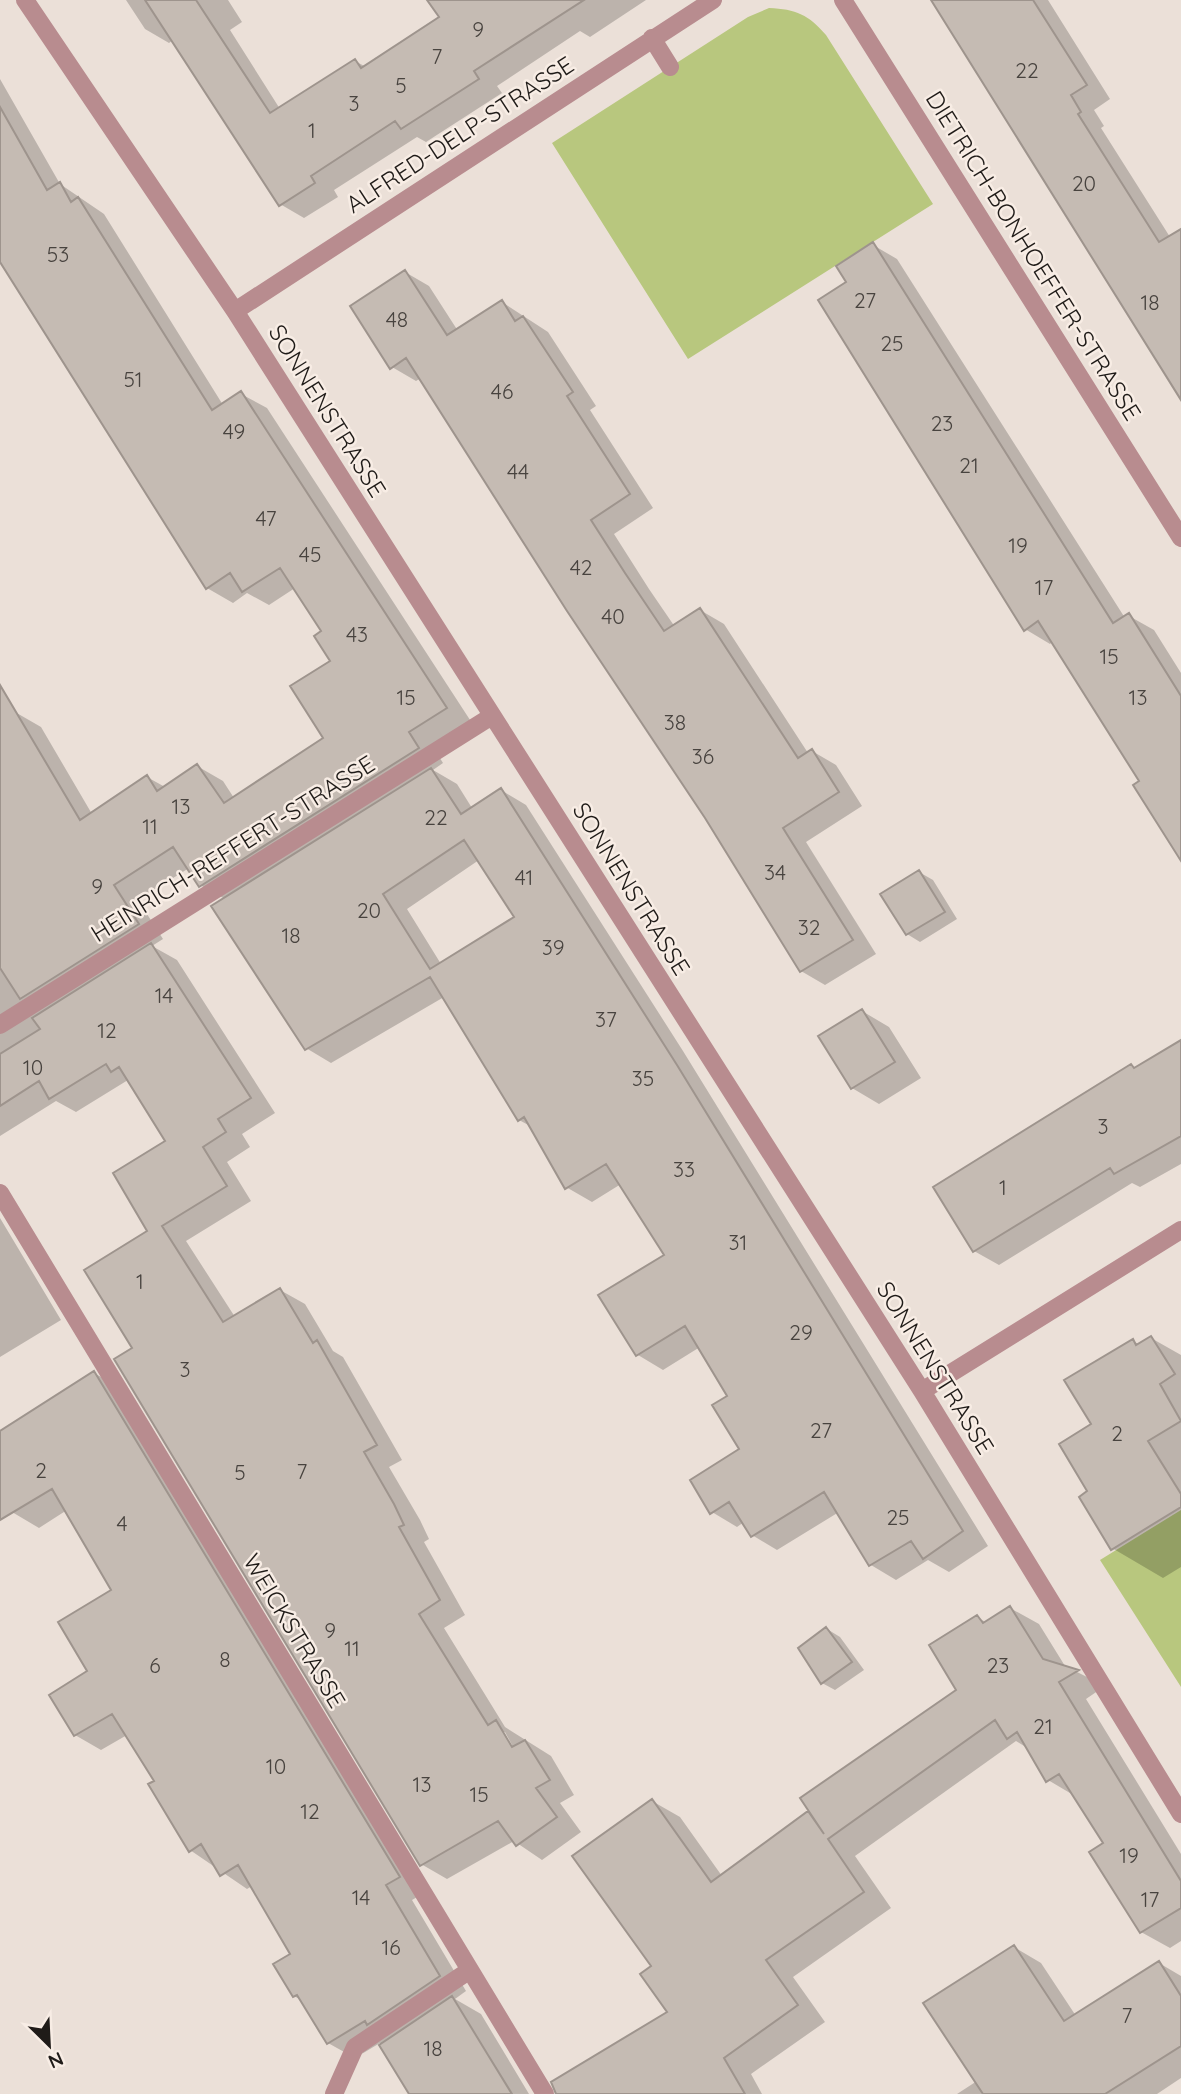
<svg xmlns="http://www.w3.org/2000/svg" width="1181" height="2094" viewBox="0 0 1181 2094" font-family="Quicksand,sans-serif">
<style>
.green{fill:#b8c77e}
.shadow{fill:#0003;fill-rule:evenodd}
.building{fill:#c5bbb3;stroke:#9e948d;stroke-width:2;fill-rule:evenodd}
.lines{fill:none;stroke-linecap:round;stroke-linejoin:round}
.minor{stroke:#b88c8f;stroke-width:18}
.labels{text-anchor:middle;stroke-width:5;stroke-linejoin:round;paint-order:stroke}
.number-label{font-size:21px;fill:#48433f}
.street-label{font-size:24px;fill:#1f1b18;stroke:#f8ede5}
</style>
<rect width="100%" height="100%" fill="#ebe0d8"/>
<!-- green -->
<path class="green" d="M 769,8 C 796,9 809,15 826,35 L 933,204 L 688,359 L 552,143 L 748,17 Z
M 1181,1510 L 1181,1687 L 1100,1560 Z"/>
<!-- shadow -->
<path class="shadow" d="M 126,0 L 228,0 L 242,22 L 230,30 L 280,109 L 355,61 L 366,67 L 441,18 L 450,0 L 646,0 L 590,37 L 580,31 L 497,86 L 502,93 L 426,142 L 417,137 L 334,190 L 338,197 L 304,218 L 280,204 L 173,40 L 169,43 L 145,29 Z
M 934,0 L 1048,0 L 1110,99 L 1094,110 L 1104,126 L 1101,128 L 1170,237 L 1181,236 L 1181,397 Z
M 0,79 L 60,184 L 104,214 L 223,405 L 241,394 L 267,408 L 472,723 L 433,747 L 443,763 L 433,770 L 457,784 L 472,808 L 501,790 L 526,805 L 683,1051 L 988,1546 L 949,1572 L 928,1560 L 896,1580 L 871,1565 L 839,1512 L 777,1550 L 752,1535 L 744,1522 L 737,1527 L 712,1512 L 741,1450 L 729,1396 L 700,1347 L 663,1370 L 638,1355 L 601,1296 L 667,1255 L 621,1184 L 592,1202 L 566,1187 L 532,1127 L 519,1120 L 444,997 L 331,1063 L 306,1048 L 225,899 L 200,885 L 189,868 L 138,900 L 163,939 L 152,946 L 177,960 L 275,1113 L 242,1134 L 250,1147 L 227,1162 L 251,1201 L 186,1241 L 235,1317 L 280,1290 L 305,1304 L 333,1351 L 343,1357 L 402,1460 L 389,1467 L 420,1520 L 429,1539 L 424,1542 L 465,1615 L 444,1628 L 505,1727 L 551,1756 L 574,1795 L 560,1803 L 581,1832 L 542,1860 L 514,1841 L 447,1879 L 421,1864 L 135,1348 L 150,1232 L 168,1142 L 128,1080 L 76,1112 L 56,1101 L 0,1136 L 0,697 L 15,712 L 41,727 L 92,814 L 147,777 L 165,787 L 197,766 L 223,781 L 234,798 L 326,738 L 333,661 L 323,632 L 295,588 L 269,605 L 247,593 L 233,603 L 207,588 L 0,259 ZM 479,860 L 516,917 L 441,964 L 407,909 ZM 501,1732 L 505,1732 L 517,1754 L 514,1756 Z
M 873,245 L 897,259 L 1125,618 L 1129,616 L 1154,630 L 1181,673 L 1181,858 L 1142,782 L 1053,641 L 1050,644 L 1025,629 L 849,283 Z
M 405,272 L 429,286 L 458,331 L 502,302 L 548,332 L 596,406 L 590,410 L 653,508 L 614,534 L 649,589 L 675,627 L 700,610 L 724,624 L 808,753 L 812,751 L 836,765 L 862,806 L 806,842 L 876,954 L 825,985 L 801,971 L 707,817 L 421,378 L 416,381 L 392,367 Z
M 919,872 L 933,880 L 957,919 L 920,942 L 907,934 Z
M 862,1011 L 889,1027 L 921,1078 L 879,1104 L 852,1088 Z
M 1181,1042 L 1181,1164 L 1140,1187 L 1132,1183 L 999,1265 L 974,1251 L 1131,1066 L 1136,1069 Z
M 0,1218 L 61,1320 L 0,1357 Z
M 1151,1338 L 1181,1355 L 1181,1567 L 1163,1578 L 1112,1548 L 1089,1492 L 1094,1425 L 1133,1341 L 1140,1345 Z
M 94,1373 L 121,1388 L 426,1892 L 412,1900 L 466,1991 L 455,1999 L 481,2014 L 529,2094 L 411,2094 L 380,2043 L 355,2058 L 328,2043 L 303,2001 L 294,1996 L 292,1955 L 252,1886 L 247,1889 L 190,1850 L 156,1781 L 127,1735 L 101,1750 L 75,1735 L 89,1672 L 114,1590 L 67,1510 L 39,1528 L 12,1512 L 0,1491 L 0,1433 Z
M 1010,1608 L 1039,1624 L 1065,1666 L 1105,1686 L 1086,1699 L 1181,1854 L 1181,1941 L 1170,1948 L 1141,1932 L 1105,1844 L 1075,1796 L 1048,1780 L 1029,1749 L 1016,1741 L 855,1856 L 891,1908 L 793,1977 L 825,2022 L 751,2074 L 762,2094 L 556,2094 L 553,2083 L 669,2013 L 653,1967 L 652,1801 L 680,1817 L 722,1876 L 808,1813 L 814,1816 L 959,1690 L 977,1617 L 987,1623 Z
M 827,1629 L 840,1637 L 864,1670 L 835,1690 L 822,1683 Z
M 1014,1947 L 1041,1963 L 1076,2016 L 1159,1963 L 1181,1976 L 1181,2078 L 1157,2094 L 957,2094 L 977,2081 Z"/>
<!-- building -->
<path class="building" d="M 145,0 L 196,0 L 270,113 L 355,59 L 361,68 L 439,17 L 427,0 L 584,0 L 474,71 L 479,79 L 401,129 L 395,121 L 311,176 L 315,183 L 279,206 Z
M 931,0 L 1033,0 L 1087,85 L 1071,95 L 1081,112 L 1078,114 L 1159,242 L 1181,229 L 1181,400 Z
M 0,107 L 47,190 L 60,182 L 71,202 L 78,197 L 212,410 L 241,391 L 447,708 L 409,732 L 419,748 L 199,887 L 173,847 L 114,885 L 139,924 L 20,999 L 0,968 L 0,685 L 80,820 L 147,775 L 157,791 L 197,764 L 224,803 L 323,738 L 290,686 L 330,661 L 314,636 L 321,631 L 280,568 L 242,592 L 230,573 L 206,589 L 0,262 Z
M 873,242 L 1113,623 L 1129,613 L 1181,696 L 1181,861 L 1133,785 L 1139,781 L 1038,621 L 1024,631 L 818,300 L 846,282 L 836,266 Z
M 405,270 L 447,335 L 502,300 L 515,321 L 523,316 L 573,392 L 567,396 L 630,494 L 591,520 L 625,573 L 664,631 L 700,608 L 798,758 L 812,749 L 839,792 L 783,828 L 853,940 L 800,972 L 705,818 L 567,611 L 406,358 L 390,369 L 350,306 Z
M 431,768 L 461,814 L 501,788 L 677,1065 L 963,1531 L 923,1559 L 911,1541 L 869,1566 L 824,1492 L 751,1537 L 729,1502 L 710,1514 L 690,1480 L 739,1449 L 712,1405 L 727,1396 L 685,1326 L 636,1356 L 598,1295 L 664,1255 L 606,1164 L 565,1189 L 524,1117 L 518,1121 L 430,977 L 305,1050 L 211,906 ZM 464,840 L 514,917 L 430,969 L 383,894 Z
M 919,870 L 945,912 L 906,935 L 880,894 Z
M 151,943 L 251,1098 L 218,1119 L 226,1132 L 203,1147 L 227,1186 L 162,1226 L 223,1322 L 280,1288 L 313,1343 L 317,1340 L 377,1445 L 364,1452 L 394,1504 L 404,1525 L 399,1527 L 440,1600 L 419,1614 L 488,1725 L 496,1720 L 512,1747 L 525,1740 L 550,1780 L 536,1788 L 557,1817 L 516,1846 L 498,1821 L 420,1866 L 114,1359 L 132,1348 L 84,1270 L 147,1231 L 113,1173 L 165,1141 L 119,1067 L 111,1072 L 106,1064 L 49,1099 L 39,1081 L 0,1106 L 0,1054 L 40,1029 L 32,1018 Z
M 862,1009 L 895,1062 L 851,1089 L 818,1036 Z
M 1181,1040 L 1181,1136 L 1114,1174 L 1110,1168 L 973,1252 L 933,1187 L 1131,1064 L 1134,1068 Z
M 1151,1336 L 1175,1374 L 1160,1384 L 1181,1421 L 1148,1441 L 1181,1494 L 1181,1507 L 1111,1550 L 1079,1497 L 1087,1491 L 1059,1444 L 1091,1424 L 1064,1380 L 1133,1339 L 1136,1345 Z
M 94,1371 L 400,1877 L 386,1885 L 440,1976 L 367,2025 L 365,2021 L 327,2044 L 297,1995 L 293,1997 L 273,1964 L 290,1954 L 238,1865 L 220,1876 L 201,1844 L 189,1852 L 148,1784 L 154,1781 L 112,1714 L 74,1736 L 49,1695 L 87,1671 L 58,1622 L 111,1590 L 52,1489 L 0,1520 L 0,1431 Z
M 1010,1606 L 1043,1659 L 1079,1670 L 1059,1682 L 1181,1881 L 1181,1908 L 1140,1933 L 1089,1852 L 1103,1843 L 1059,1774 L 1046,1782 L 1017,1732 L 1007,1739 L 995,1720 L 828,1839 L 864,1892 L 766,1960 L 798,2005 L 724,2058 L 745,2094 L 556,2094 L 551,2082 L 667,2012 L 640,1974 L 651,1966 L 572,1856 L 652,1799 L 711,1882 L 808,1811 L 824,1834 L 800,1798 L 956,1690 L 929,1645 L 977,1615 L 983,1623 Z
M 826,1627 L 852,1662 L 821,1684 L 798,1648 Z
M 1014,1945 L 1064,2021 L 1159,1961 L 1181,1996 L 1181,2046 L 1105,2094 L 983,2094 L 923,2003 Z
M 452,1996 L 488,2055 L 512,2094 L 409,2094 L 379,2045 Z"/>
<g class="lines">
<!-- minor -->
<path class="minor" d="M 25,0 L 235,311 L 922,1391 L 1181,1814
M 843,0 L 1181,538
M 652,38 L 670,67
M 235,311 L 713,0
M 0,1025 L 492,716
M 0,1193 L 545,2094
M 922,1391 L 1181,1230
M 334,2094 L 355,2047 L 470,1970"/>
</g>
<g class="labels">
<!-- number labels -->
<g class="number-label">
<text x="478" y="37">9</text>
<text x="437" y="64">7</text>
<text x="1027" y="78">22</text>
<text x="401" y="93">5</text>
<text x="354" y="111">3</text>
<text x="312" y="138">1</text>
<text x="1084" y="191">20</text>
<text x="58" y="262">53</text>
<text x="865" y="308">27</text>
<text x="1150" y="310">18</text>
<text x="397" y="327">48</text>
<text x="892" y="351">25</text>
<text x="133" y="387">51</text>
<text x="502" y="399">46</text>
<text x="942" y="431">23</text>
<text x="234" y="439">49</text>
<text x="969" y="473">21</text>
<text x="518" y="479">44</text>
<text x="266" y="526">47</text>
<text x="1018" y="553">19</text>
<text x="310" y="562">45</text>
<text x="581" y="575">42</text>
<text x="1044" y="595">17</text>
<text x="613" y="624">40</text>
<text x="357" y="642">43</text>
<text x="1109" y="664">15</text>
<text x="406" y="705">15</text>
<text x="1138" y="705">13</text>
<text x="675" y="730">38</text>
<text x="703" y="764">36</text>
<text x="181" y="814">13</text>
<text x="436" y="825">22</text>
<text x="150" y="834">11</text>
<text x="775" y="880">34</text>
<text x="524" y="885">41</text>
<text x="97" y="894">9</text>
<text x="369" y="918">20</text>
<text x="809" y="935">32</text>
<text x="291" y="943">18</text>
<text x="553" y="955">39</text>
<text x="164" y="1003">14</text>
<text x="606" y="1027">37</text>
<text x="107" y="1038">12</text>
<text x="33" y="1075">10</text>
<text x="643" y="1086">35</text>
<text x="1103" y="1134">3</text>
<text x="684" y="1177">33</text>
<text x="1003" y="1195">1</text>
<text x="738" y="1250">31</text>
<text x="140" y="1289">1</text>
<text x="801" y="1340">29</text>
<text x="185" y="1377">3</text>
<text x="821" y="1438">27</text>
<text x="1117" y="1441">2</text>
<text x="41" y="1478">2</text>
<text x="302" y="1479">7</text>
<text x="240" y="1480">5</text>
<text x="898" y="1525">25</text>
<text x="122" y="1531">4</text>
<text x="330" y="1638">9</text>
<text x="352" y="1656">11</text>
<text x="225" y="1667">8</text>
<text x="155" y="1673">6</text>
<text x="998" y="1673">23</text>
<text x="1043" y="1734">21</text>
<text x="276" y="1774">10</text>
<text x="422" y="1792">13</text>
<text x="479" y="1802">15</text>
<text x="310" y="1819">12</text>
<text x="1129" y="1863">19</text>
<text x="361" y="1905">14</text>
<text x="1150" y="1907">17</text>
<text x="391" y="1955">16</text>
<text x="1127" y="2023">7</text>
<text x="433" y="2056">18</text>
</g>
<!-- street labels -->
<g class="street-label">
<text transform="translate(460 135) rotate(-33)" y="8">ALFRED-DELP-STRASSE</text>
<text transform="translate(1033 256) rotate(58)" y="8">DIETRICH-BONHOEFFER-STRASSE</text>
<text transform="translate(327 411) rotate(58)" y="8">SONNENSTRASSE</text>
<text transform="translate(233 849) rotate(-32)" y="8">HEINRICH-REFFERT-STRASSE</text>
<text transform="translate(631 889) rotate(58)" y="8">SONNENSTRASSE</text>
<text transform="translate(935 1368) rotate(58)" y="8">SONNENSTRASSE</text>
<text transform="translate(294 1631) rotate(59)" y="8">WEICKSTRASSE</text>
</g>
</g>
<!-- north arrow -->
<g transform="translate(49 2045) rotate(156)" stroke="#f8ede5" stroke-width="5" paint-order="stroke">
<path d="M0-5L12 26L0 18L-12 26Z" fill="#1f1b18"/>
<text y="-10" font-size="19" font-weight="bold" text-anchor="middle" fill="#1f1b18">N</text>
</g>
</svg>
